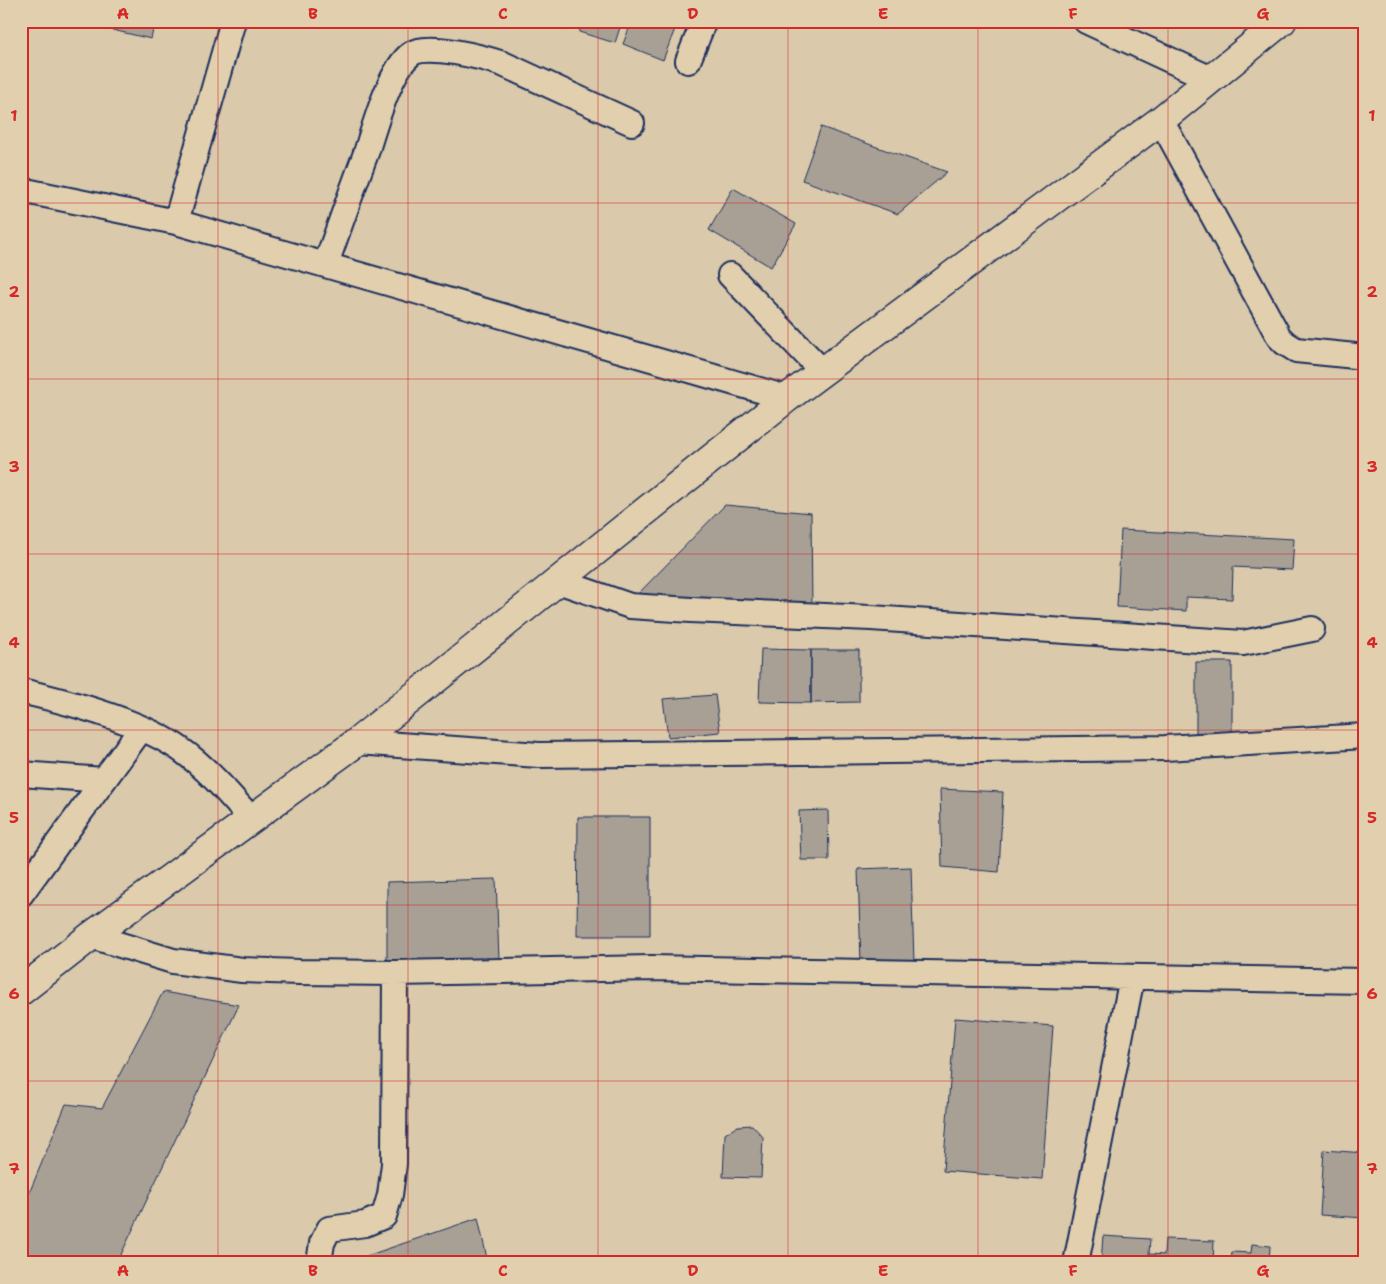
<svg xmlns="http://www.w3.org/2000/svg" width="1386" height="1284" font-family="'Shantell Sans',sans-serif">
	<rect width="100%" height="100%" fill="#dac9aa"/>
	<filter id="ink" filterUnits="userSpaceOnUse"><feTurbulence type="fractalNoise" baseFrequency=".02" numOctaves="2"/><feDisplacementMap in="SourceGraphic" scale="10" xChannelSelector="R" yChannelSelector="G"/><feConvolveMatrix kernelMatrix="1 2 1 2 8 2 1 2 1" color-interpolation-filters="sRGB"/></filter>
	<g filter="url(#ink)">
		<path fill="#a8a095" stroke="#1b2f5e" d="M74,21H155L151,39Z
			M544,21H569L566,30Z
			M582,21H622L615,43L579,32Z
			M632,21H678L663,60L623,44Z
			M821,127L947,172L898,214L802,180Z
			M733,188L796,224L771,267L709,230Z
			M725,505L811,513L812,611L634,598Z
			M1121,530L1294,539L1292,570L1233,567L1232,599L1186,597V611L1117,607Z
			M761,649L811,650V703L759,702Z
			M811,650H859V702L811,703Z
			M1196,662H1232V739L1196,740Z
			M715,695L720,732L668,737L663,699Z
			M940,789L1003,792L999,872L942,867Z
			M828,810L829,860H801L799,811Z
			M578,817H650V936H577Z
			M911,867L914,963L861,964L858,869Z
			M496,879L499,960L387,962V882Z
			M163,992L239,1005L117,1263H21V1213L66,1104L102,1108Z
			M955,1018L1053,1026L1042,1179L943,1171Z
			M752,1125L763,1137L761,1178L723,1177L725,1134L738,1126Z
			M1324,1150L1365,1153V1218L1320,1215Z
			M478,1218L488,1263H346Z
			M1103,1236L1150,1239L1149,1254L1164,1255L1165,1239L1214,1241L1213,1263H1101Z
			M1252,1244L1270,1246L1269,1263H1231L1232,1252L1251,1253Z"/>
		<g fill="none" stroke-linecap="round" stroke-linejoin="round">
			<g stroke="#1b2f5e" stroke-width="28">
				<path id="minor" d="M233,21L176,222L787,398
					M1086,21L1211,79
					M688,61L704,21
					M1161,120L1279,337L1285,343L1296,350L1365,357
					M21,190L176,222
					M326,264C339,227 352,190 366,153C374,128 390,69 411,54C426,42 485,58 503,64L632,123
					M730,275L823,372
					M558,581L630,606L691,610L871,618L1243,643L1312,629
					M21,691C69,702 140,721 180,749C207,768 229,794 251,819
					M357,742L539,755L1165,748L1365,736
					M21,774L104,780
					M21,894L141,729
					M91,936L173,961L242,970L299,972L395,973L651,968L1365,981
					M319,1263L322,1243L329,1229L365,1224L384,1216L390,1195L394,1164L395,973
					M1076,1263L1132,977"/>
			</g>
			<g stroke="#1b2f5e" stroke-width="31">
				<path id="secondary" d="M21,991L91,936L357,742L787,398L1161,120L1282,21"/>
			</g>
			<use href="#minor" stroke="#e2cfad" stroke-width="24"/>
			<use href="#secondary" stroke="#e2cfad" stroke-width="28"/>
		</g>
	</g>
	<path fill="none" stroke="#d62828" stroke-width="1" stroke-opacity="0.55" d="M218,21V1263M408,21V1263M598,21V1263M788,21V1263M978,21V1263M1168,21V1263M21,203H1365M21,379H1365M21,554H1365M21,730H1365M21,905H1365M21,1081H1365"/>
	<rect width="1386" height="1284" fill="none" stroke="#e2cfad" stroke-width="55"/>
	<rect x="28" y="28" width="1330" height="1228" fill="none" stroke="#d62828" stroke-width="2"/>
	<g font-size="16" text-anchor="middle" font-weight="bold" fill="#d62828">
		<text x="123" y="19">A</text>
		<text x="313" y="19">B</text>
		<text x="503" y="19">C</text>
		<text x="693" y="19">D</text>
		<text x="883" y="19">E</text>
		<text x="1073" y="19">F</text>
		<text x="1263" y="19">G</text>
		<text x="14" y="121">1</text>
		<text x="1372" y="121">1</text>
		<text x="14" y="297">2</text>
		<text x="1372" y="297">2</text>
		<text x="14" y="472">3</text>
		<text x="1372" y="472">3</text>
		<text x="14" y="648">4</text>
		<text x="1372" y="648">4</text>
		<text x="14" y="823">5</text>
		<text x="1372" y="823">5</text>
		<text x="14" y="999">6</text>
		<text x="1372" y="999">6</text>
		<text x="14" y="1174">7</text>
		<text x="1372" y="1174">7</text>
		<text x="123" y="1276">A</text>
		<text x="313" y="1276">B</text>
		<text x="503" y="1276">C</text>
		<text x="693" y="1276">D</text>
		<text x="883" y="1276">E</text>
		<text x="1073" y="1276">F</text>
		<text x="1263" y="1276">G</text>
	</g>
</svg>
